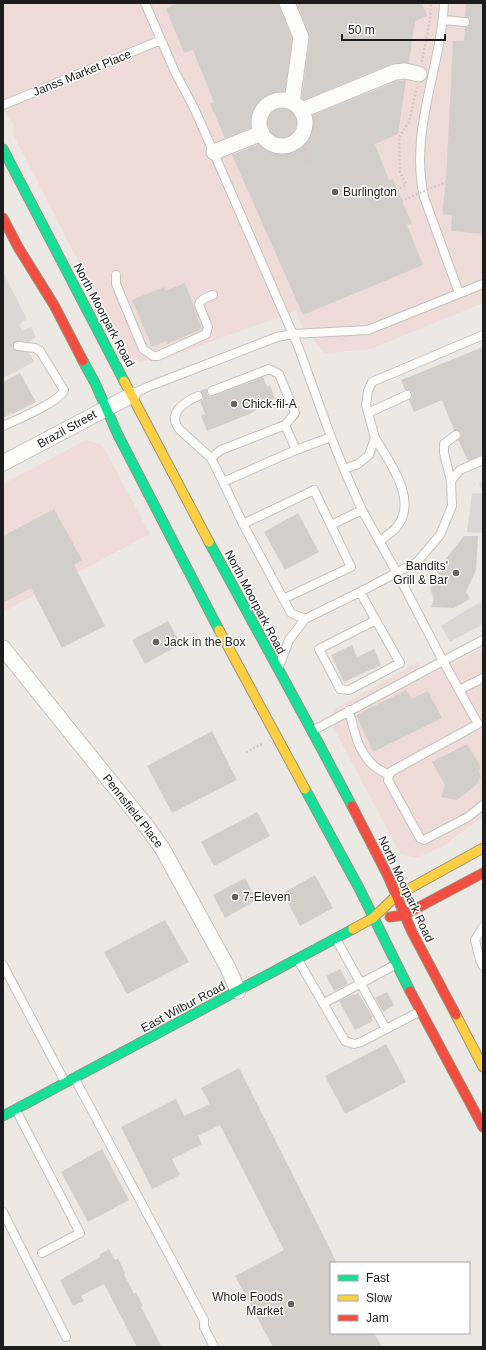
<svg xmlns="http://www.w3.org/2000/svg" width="486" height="1350" font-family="Arial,sans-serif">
	<rect width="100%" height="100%" fill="#ece9e4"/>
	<path fill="#dad8d6" d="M3,272L27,319L19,324L22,331L31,327L36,337L25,344L34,362L3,378Z
		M483,481V533L467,532L472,493H482L479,483Z
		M483,600V624L450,642L441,626Z"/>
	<path fill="#efdbd8" d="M3,3H483V303L371,349L325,353L303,327L295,311L170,357L141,362L131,358L74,253L14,136L13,124L3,107Z
		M86,440L100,444L104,448L150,534L3,612V484Z
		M483,648V817L440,848L416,858L401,855L334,729V709L418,662L425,677Z"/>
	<path fill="#d2cfcb" d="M176,3H278L292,38L284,105L287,109L293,111L296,117L300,119L305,118L397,81L406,80L398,134L375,144L389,180L393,179L412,224L407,225L423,265L303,315L232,155L266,141L269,139L271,135L270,129L268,126L264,124L259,125L225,138L210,104L214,102L193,50L184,53L166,9Z
		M297,3H422L427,16L415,21L409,63L392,64L301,101L310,38Z
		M466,3H483V234L451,231L452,215L442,214L446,182L453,41H464L465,27H468L470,23V19L465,17Z
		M185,283L202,329L167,344L166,341L152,347L132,300L164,287L166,291Z
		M483,347V455L468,461L458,440L461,437V432L458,430H454L442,400L414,412L409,400L412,398V393L410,390H405L401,380Z
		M20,373L36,402L12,414V413L3,418V382Z
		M263,377L267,387L270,385L275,399L266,402L268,405L252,412V413L207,431L201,416L205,414L200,401L203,399V394L200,391L207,388V393L208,395L214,396Z
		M54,509L82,560L74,565L105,626L62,648L31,588L3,603V536Z
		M298,513L319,552L285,570L264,532Z
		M464,536H478L476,570L466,592L470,599L454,608L431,607L434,600L430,588L441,576L436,571Z
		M168,621L181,644L145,664L132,640Z
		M352,645L357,657L374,649L381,665L344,682L331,655Z
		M406,690L411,699L428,691L442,718L373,752L356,715Z
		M212,731L237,780L172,813L147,766Z
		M467,744L481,767L479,771L481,776L477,784L465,794L457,800L441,797L445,785L432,762Z
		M257,812L270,836L214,866L201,842Z
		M315,875L333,908L300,926L283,893Z
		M245,878L257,900L225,918L213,895Z
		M165,920L189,962L127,994L104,952Z
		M340,969L348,984L334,991L326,976Z
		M387,992L394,1005L383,1012L375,998Z
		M358,993L373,1017L371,1018L373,1021L355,1030L339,1001L353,994L354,995Z
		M386,1044L406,1082L345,1114L325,1076Z
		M239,1068L337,1263H331V1333H374L382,1347H273L235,1276L284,1250L220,1125L198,1136L202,1144L172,1159L180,1175L152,1189L121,1127L176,1099L184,1116L210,1104L201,1088Z
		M102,1149L129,1200L88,1222L61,1172Z
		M109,1249L115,1260L118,1258L125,1273L124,1274L134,1294L136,1292L143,1306L141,1307L162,1347H137L104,1284L81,1296L84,1301L73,1306L60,1280L100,1257L99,1255Z"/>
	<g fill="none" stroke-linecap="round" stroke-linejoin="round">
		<g stroke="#c4c2c0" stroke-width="10">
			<path id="lane" d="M145,3L175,72L194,108L206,135L298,346L331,437L346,474L362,510L397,573L443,661L483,640
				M444,3C441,68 409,131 424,197L459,293
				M443,20L465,22
				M3,105L161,40
				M116,275V284L143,349L153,356H158L206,334L208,327L199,305C200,299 208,297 213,295
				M212,391L269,369L279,374L295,413L285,425L221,450L211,458L223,482L296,450L331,437
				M132,394L150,386L277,337L293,334L368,330L483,284
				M198,396C184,402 166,414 180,430L211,458
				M368,413L407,395
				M285,425L296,450
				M3,426C16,420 60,402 64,390L40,351L35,348L18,346
				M375,438C390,463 420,502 395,529C390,534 384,537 380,541
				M344,469L358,464L369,455L375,438L366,405L368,391L372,382L483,335
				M451,481L460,470L483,460
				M223,482L243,524L291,613L305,619L360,592L417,562L440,535L452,506L451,481L444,453V444L456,435
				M243,524L314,490L351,567L283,599
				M331,525L362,510
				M360,592L400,663L349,690L340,689L319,649L376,620
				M280,664L289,640L305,619
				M459,690L483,678
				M349,710C354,730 357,750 373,765C377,769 384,772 389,775
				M314,730L443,661L478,724L392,771L389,775L388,780L420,838L424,840L468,817L483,805
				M483,927L475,940L480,960L483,966
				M336,939L386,1029
				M298,960L345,1041L354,1044L361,1042L419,1012
				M3,965L65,1082
				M324,1003L395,965
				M75,1079L204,1320V1327L214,1347
				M16,1110L80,1233L42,1253
				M3,1212L66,1337"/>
		</g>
		<g stroke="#c4c2c0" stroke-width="17">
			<path id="street" d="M287,3L301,37L292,102
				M259 123a23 23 0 1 1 46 0a23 23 0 1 1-46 0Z
				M302,110L395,72L405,71L419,74
				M214,152L262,133
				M3,463L132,395
				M3,648L147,827L162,848L228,968L238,991"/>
		</g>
		<g stroke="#94957c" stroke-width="11">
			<path id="fast" d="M3,149L124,381
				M83,361L95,383L118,435L219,630
				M209,542L312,731L352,806
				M305,789L359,888L410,991
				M3,1116L353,929"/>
		</g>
		<g stroke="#94957c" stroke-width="11">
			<path id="slow" d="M124,381L209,542
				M219,630L305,789
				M353,929L373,918L396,896L483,848
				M456,1015L483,1067"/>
		</g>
		<g stroke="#94957c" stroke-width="11">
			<path id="jam" d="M3,218L18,247L54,305L83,361
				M352,806L388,876L412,932L456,1015
				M390,917L404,915L483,873
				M410,991L483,1127"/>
		</g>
		<path stroke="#d7c7c3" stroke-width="2.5" stroke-dasharray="2 2" stroke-linecap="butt" d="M422,62L430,19L431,3
			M300,138L310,162
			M397,191L406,184L400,172L399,140V137L409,122L417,86
			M246,752L262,744"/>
		<use href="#lane" stroke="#fcfcfb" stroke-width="8"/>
		<use href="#street" stroke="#fcfcfb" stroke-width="15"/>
		<use href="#fast" stroke="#16e098" stroke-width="9"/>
		<use href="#slow" stroke="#ffcf43" stroke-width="9"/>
		<use href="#jam" stroke="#f24e42" stroke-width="9"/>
		<path stroke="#d7c7c3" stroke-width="2.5" stroke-dasharray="2 2" stroke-linecap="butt" d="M401,201L446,182"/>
	</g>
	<g fill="#656462" stroke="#fff" stroke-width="1.5">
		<circle cx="335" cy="192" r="4"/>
		<circle cx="234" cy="404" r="4"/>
		<circle cx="456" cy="573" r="4"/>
		<circle cx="156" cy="642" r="4"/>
		<circle cx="235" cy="897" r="4"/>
		<circle cx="291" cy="1304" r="4"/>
	</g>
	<g text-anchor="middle" stroke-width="3" stroke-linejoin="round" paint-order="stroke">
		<g font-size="12" fill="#1c1c1c" stroke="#fff">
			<text transform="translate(82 73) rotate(-22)" y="4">Janss Market Place</text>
			<text transform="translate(104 315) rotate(62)" y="4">North Moorpark Road</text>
			<text transform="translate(67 429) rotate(-29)" y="4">Brazil Street</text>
			<text transform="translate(255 602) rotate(62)" y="4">North Moorpark Road</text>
			<text transform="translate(133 811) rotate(52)" y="4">Pennsfield Place</text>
			<text transform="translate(406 889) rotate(65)" y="4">North Moorpark Road</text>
			<text transform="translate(183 1007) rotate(-28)" y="4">East Wilbur Road</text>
		</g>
		<g font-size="12" fill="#1c1c1c" stroke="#fff" text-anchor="start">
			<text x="343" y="196">Burlington</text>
			<text x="242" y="408">Chick-fil-A</text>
			<text x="448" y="570" text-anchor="end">Bandits'<tspan x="448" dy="14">Grill &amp; Bar</tspan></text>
			<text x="164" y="646">Jack in the Box</text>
			<text x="243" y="901">7-Eleven</text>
			<text x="283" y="1301" text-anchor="end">Whole Foods<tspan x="283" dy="14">Market</tspan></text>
		</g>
	</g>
	<rect width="486" height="1350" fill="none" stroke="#1c1c1c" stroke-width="8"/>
	<rect x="330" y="1262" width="140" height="72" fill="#ffffff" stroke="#a4a4a4"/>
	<rect x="338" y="1275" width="20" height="6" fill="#16e098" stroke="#a4a4a4"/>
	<text x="366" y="1282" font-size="12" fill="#1c1c1c">Fast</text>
	<rect x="338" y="1295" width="20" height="6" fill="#ffcf43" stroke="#a4a4a4"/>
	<text x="366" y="1302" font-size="12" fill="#1c1c1c">Slow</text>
	<rect x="338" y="1315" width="20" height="6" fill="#f24e42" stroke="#a4a4a4"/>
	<text x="366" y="1322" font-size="12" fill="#1c1c1c">Jam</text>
	<path d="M342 34v6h103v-6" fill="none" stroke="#1c1c1c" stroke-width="2"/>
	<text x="348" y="34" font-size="12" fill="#1c1c1c" stroke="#ffffff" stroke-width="3" paint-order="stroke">50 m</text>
</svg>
